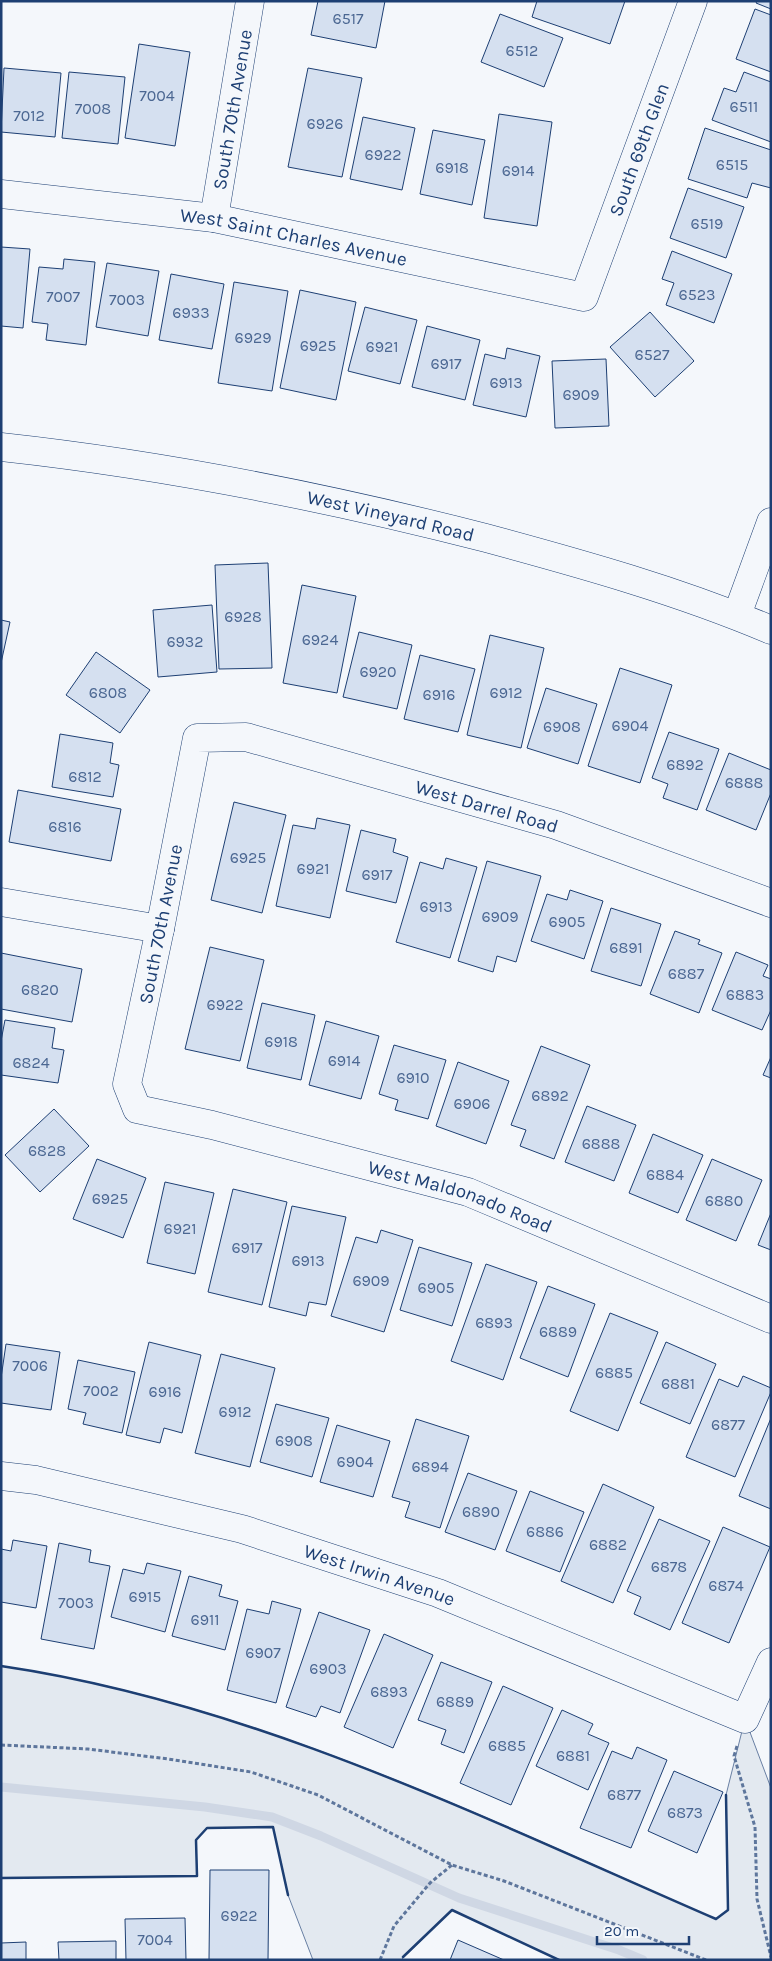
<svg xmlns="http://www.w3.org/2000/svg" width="772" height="1961" font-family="Karla,sans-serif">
	<rect width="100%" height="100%" fill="#f4f7fb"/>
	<path fill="#e3e9f0" stroke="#687fa3" d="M1,1666C253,1703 485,1818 716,1919L728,1910L726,1795L745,1719L771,1788V1960H559L452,1910L401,1960H313L288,1895L273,1827L207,1828L196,1840L197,1876L1,1878Z"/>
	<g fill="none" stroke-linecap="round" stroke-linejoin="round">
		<path stroke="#cfd7e4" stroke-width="9" d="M1,1787L205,1807L272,1817L321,1836L459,1898L619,1950L643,1960"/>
	</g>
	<path fill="#d5e0f0" stroke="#1d3f73" d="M318,1H385L376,48L311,35Z
		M537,1H625L610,44L532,17Z
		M757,1H771V9L756,3Z
		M755,9L771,15V72L736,59Z
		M500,14L563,38L544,87L481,62Z
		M139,44L190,52L175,146L125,138Z
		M4,68L61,73L55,137L1,132Z
		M308,68L362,78L342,177L288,167Z
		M69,72L125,77L118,144L62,138Z
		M744,72L771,82V142L712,120L724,88L736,92Z
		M499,114L552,122L537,226L484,218Z
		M363,117L415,128L402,190L350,179Z
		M705,128L771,150V188L752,183L747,198L688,179Z
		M433,130L485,140L472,205L420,194Z
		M688,188L744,207L726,258L670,238Z
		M1,247L30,249L23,328L1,326Z
		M672,251L732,274L714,323L666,305L674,283L662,279Z
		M64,259L95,262L86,345L46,340L48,324L32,322L39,267L63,269Z
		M107,263L159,271L148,336L96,327Z
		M171,274L224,284L212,349L159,340Z
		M234,282L288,291L272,391L218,383Z
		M300,290L356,302L336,400L280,388Z
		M365,307L417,320L400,384L348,371Z
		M650,312L694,361L655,397L610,347Z
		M427,326L480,340L465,400L412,387Z
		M507,348L540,356L526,417L473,405L485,354L505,359Z
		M606,359L609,426L555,428L552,361Z
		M268,563L272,668L219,669L215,565Z
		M302,585L356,596L337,693L283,683Z
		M212,605L217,672L158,677L153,610Z
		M1,620L10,622L1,663Z
		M359,632L412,645L397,709L343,697Z
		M490,635L544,648L521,748L467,735Z
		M96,652L150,690L120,733L66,695Z
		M420,655L475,669L458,732L404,719Z
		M620,668L672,685L640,783L588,766Z
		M546,688L597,704L578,764L527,748Z
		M669,732L719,749L697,810L663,798L668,784L652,778Z
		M60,734L113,743L110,763L119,765L113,797L52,787Z
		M729,753L771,770V793L756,830L706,810Z
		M18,790L121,809L111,861L9,842Z
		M234,802L286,815L262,913L211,900Z
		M317,818L350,825L330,918L276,906L293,825L315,829Z
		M361,830L396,839L393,852L408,857L396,903L346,891Z
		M446,858L477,867L450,958L396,942L420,862L443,869Z
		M487,861L541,876L516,962L497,956L493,972L458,961Z
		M570,890L603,901L584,959L531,941L547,894L567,900Z
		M611,908L661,924L641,986L591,971Z
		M675,931L700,940L698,944L722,953L699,1013L650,994Z
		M210,947L264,960L240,1061L185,1049Z
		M736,952L768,965L763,976L771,979V1010L762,1030L712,1010Z
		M1,953L82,969L72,1022L1,1009Z
		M262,1003L315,1015L301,1080L247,1068Z
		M5,1020L55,1028L52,1048L64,1050L58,1083L1,1075V1041Z
		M326,1021L379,1036L361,1099L309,1085Z
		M394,1045L446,1060L428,1119L395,1110L398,1100L379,1094Z
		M541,1046L590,1065L554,1159L520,1146L526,1130L511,1125Z
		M771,1057V1078L763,1075Z
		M458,1062L509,1081L486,1144L436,1126Z
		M587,1106L636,1125L614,1181L565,1162Z
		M54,1109L89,1146L40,1192L5,1155Z
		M653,1134L703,1155L678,1213L629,1193Z
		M97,1159L146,1178L123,1238L73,1219Z
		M712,1159L762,1180L736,1241L686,1220Z
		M165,1182L214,1193L195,1274L147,1263Z
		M233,1189L287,1202L262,1305L208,1292Z
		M292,1206L346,1217L326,1305L309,1302L306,1316L269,1307Z
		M771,1213V1250L758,1245Z
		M381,1230L413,1240L384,1332L331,1316L356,1237L377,1243Z
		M419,1247L472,1263L452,1326L400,1310Z
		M486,1264L537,1282L503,1380L451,1361Z
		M548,1286L595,1304L568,1377L520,1358Z
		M610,1313L658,1332L618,1431L570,1411Z
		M149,1342L201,1355L182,1433L164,1428L160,1443L126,1435Z
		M666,1342L716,1364L690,1424L640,1403Z
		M6,1344L60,1352L51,1410L1,1403V1378Z
		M221,1354L275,1368L250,1467L195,1453Z
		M78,1360L135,1372L122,1433L83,1424L86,1413L68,1409Z
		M743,1376L771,1388V1392L735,1477L686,1457L719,1379L738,1387Z
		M276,1404L329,1418L312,1477L260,1462Z
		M771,1418V1509L739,1496Z
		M416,1419L469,1436L440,1528L405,1517L410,1502L392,1497Z
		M337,1425L390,1441L373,1497L320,1482Z
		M468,1473L517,1491L495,1550L445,1532Z
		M603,1484L654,1507L613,1603L561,1581Z
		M530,1491L584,1512L560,1572L506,1551Z
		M659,1519L710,1541L670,1630L634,1614L641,1597L627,1591Z
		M723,1527L770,1547L729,1643L682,1623Z
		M13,1540L47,1546L36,1608L1,1602V1549L11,1551Z
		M59,1543L91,1550L89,1562L110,1566L94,1649L41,1639Z
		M147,1563L181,1571L165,1632L111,1617L123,1569L144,1574Z
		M189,1576L222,1585L219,1596L238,1601L225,1650L172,1636Z
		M272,1601L301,1609L276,1703L227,1690L247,1609L269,1614Z
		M319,1612L370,1630L340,1713L321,1706L316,1717L286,1707Z
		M384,1634L433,1655L393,1748L344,1727Z
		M441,1662L492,1682L464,1753L441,1744L446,1730L418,1720Z
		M503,1686L553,1708L511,1805L460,1783Z
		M562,1710L593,1724L588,1734L609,1743L588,1790L536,1766Z
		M637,1747L667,1760L631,1848L580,1828L612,1751L632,1759Z
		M674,1771L723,1792L697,1853L648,1831Z
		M210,1870H269L268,1960H209Z
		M185,1918L186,1960H126L125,1919Z
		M458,1940L504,1960H450Z
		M116,1941V1960H59L58,1942Z
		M26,1942V1960H1V1943Z"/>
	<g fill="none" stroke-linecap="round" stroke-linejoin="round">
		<g stroke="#1d3f73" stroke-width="29">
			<g id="minor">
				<path id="s1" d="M1,194L214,218L584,297L693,1"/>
				<path id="s2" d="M214,218L250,1"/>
				<path d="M1,902L160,929"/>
				<path id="s3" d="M771,903L556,825L246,737L197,738L160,929L127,1084L137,1109L212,1125L468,1192L771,1319"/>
				<path id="s4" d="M1,1476L36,1480L242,1529L438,1593L745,1719L771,1662"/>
			</g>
		</g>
		<g stroke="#1d3f73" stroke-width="29">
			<g id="tertiary">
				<path id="s5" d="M1,447C166,465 326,497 486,538C582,564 679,591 771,630"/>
				<path d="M737,615L771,522"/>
			</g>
		</g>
		<path stroke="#5e769c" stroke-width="3" stroke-dasharray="4 2.5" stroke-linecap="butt" d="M1,1745L88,1749L168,1759L251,1772L318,1795L452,1865L504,1881L706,1960
			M737,1746L734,1756L755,1827L757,1899L771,1957
			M380,1960L394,1926L430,1883L452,1865"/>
		<use href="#minor" stroke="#f4f7fb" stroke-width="28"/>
		<use href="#tertiary" stroke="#f4f7fb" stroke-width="28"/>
		<path stroke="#1d3f73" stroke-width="2.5" d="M1,1666C253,1703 485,1819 716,1919L728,1910L726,1795
			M1,1878L197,1876L196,1840L207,1828L273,1827L288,1895
			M403,1957L452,1910L559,1960"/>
	</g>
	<g text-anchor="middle" stroke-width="4" stroke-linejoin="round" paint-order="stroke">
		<g font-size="16" fill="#4b6792">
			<text x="348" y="24">6517</text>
			<text x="522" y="56">6512</text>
			<text x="157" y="101">7004</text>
			<text x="744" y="112">6511</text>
			<text x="93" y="114">7008</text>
			<text x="29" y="121">7012</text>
			<text x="325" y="129">6926</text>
			<text x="383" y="160">6922</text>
			<text x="732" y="170">6515</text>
			<text x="452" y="173">6918</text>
			<text x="518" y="176">6914</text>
			<text x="707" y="229">6519</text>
			<text x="697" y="300">6523</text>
			<text x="63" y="302">7007</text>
			<text x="127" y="305">7003</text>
			<text x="191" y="318">6933</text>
			<text x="253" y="343">6929</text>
			<text x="318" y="351">6925</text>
			<text x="382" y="352">6921</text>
			<text x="652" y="360">6527</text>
			<text x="446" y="369">6917</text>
			<text x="506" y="388">6913</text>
			<text x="581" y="400">6909</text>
			<text x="243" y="622">6928</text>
			<text x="320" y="645">6924</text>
			<text x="185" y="647">6932</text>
			<text x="378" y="677">6920</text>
			<text x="108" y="698">6808</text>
			<text x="506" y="698">6912</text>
			<text x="439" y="700">6916</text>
			<text x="630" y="731">6904</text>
			<text x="562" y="732">6908</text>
			<text x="685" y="770">6892</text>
			<text x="85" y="782">6812</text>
			<text x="744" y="788">6888</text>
			<text x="65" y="832">6816</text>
			<text x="248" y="863">6925</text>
			<text x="313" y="874">6921</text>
			<text x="377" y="880">6917</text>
			<text x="436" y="912">6913</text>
			<text x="500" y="922">6909</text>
			<text x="567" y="927">6905</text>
			<text x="626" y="953">6891</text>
			<text x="686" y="979">6887</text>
			<text x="40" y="995">6820</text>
			<text x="745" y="1000">6883</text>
			<text x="225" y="1010">6922</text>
			<text x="281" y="1047">6918</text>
			<text x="344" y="1066">6914</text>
			<text x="31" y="1068">6824</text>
			<text x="413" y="1083">6910</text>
			<text x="550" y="1101">6892</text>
			<text x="472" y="1109">6906</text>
			<text x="601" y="1149">6888</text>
			<text x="47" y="1156">6828</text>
			<text x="665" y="1180">6884</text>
			<text x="110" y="1204">6925</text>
			<text x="724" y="1206">6880</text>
			<text x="180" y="1234">6921</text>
			<text x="247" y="1253">6917</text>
			<text x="308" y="1266">6913</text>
			<text x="371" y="1286">6909</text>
			<text x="436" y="1293">6905</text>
			<text x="494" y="1328">6893</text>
			<text x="558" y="1337">6889</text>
			<text x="30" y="1371">7006</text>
			<text x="614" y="1378">6885</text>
			<text x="678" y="1389">6881</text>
			<text x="101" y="1396">7002</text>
			<text x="165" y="1397">6916</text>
			<text x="235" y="1417">6912</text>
			<text x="728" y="1430">6877</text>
			<text x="294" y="1446">6908</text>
			<text x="355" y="1467">6904</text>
			<text x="430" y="1472">6894</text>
			<text x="481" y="1517">6890</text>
			<text x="545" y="1537">6886</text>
			<text x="608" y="1550">6882</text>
			<text x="669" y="1572">6878</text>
			<text x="726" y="1591">6874</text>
			<text x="145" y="1602">6915</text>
			<text x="76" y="1608">7003</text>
			<text x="205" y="1625">6911</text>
			<text x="263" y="1658">6907</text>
			<text x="328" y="1674">6903</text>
			<text x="389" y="1697">6893</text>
			<text x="455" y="1707">6889</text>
			<text x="507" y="1751">6885</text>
			<text x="573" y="1761">6881</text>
			<text x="624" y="1800">6877</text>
			<text x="685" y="1818">6873</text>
			<text x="239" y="1921">6922</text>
			<text x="155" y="1945">7004</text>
		</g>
		<g font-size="19" fill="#1d3f73" stroke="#f4f7fb">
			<text dy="7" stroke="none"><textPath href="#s2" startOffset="110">South 70th Avenue</textPath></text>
			<text dy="7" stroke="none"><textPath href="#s1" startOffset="750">South 69th Glen</textPath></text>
			<text dy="7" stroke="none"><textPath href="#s1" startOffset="296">West Saint Charles Avenue</textPath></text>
			<text dy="7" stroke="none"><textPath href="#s5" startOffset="396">West Vineyard Road</textPath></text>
			<text transform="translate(487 806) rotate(16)" y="7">West Darrel Road</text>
			<text transform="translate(160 924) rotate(-79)" y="7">South 70th Avenue</text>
			<text dy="7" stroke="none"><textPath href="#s3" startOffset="1315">West Maldonado Road</textPath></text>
			<text dy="7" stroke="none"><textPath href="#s4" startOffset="392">West Irwin Avenue</textPath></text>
		</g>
	</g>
	<rect width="772" height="1961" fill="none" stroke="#1d3f73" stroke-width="5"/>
	<path d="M597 1936v8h92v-8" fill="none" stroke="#1d3f73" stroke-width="2.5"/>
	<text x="604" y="1936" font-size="15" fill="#1d3f73" stroke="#f4f7fb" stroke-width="4" paint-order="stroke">20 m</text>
</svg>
